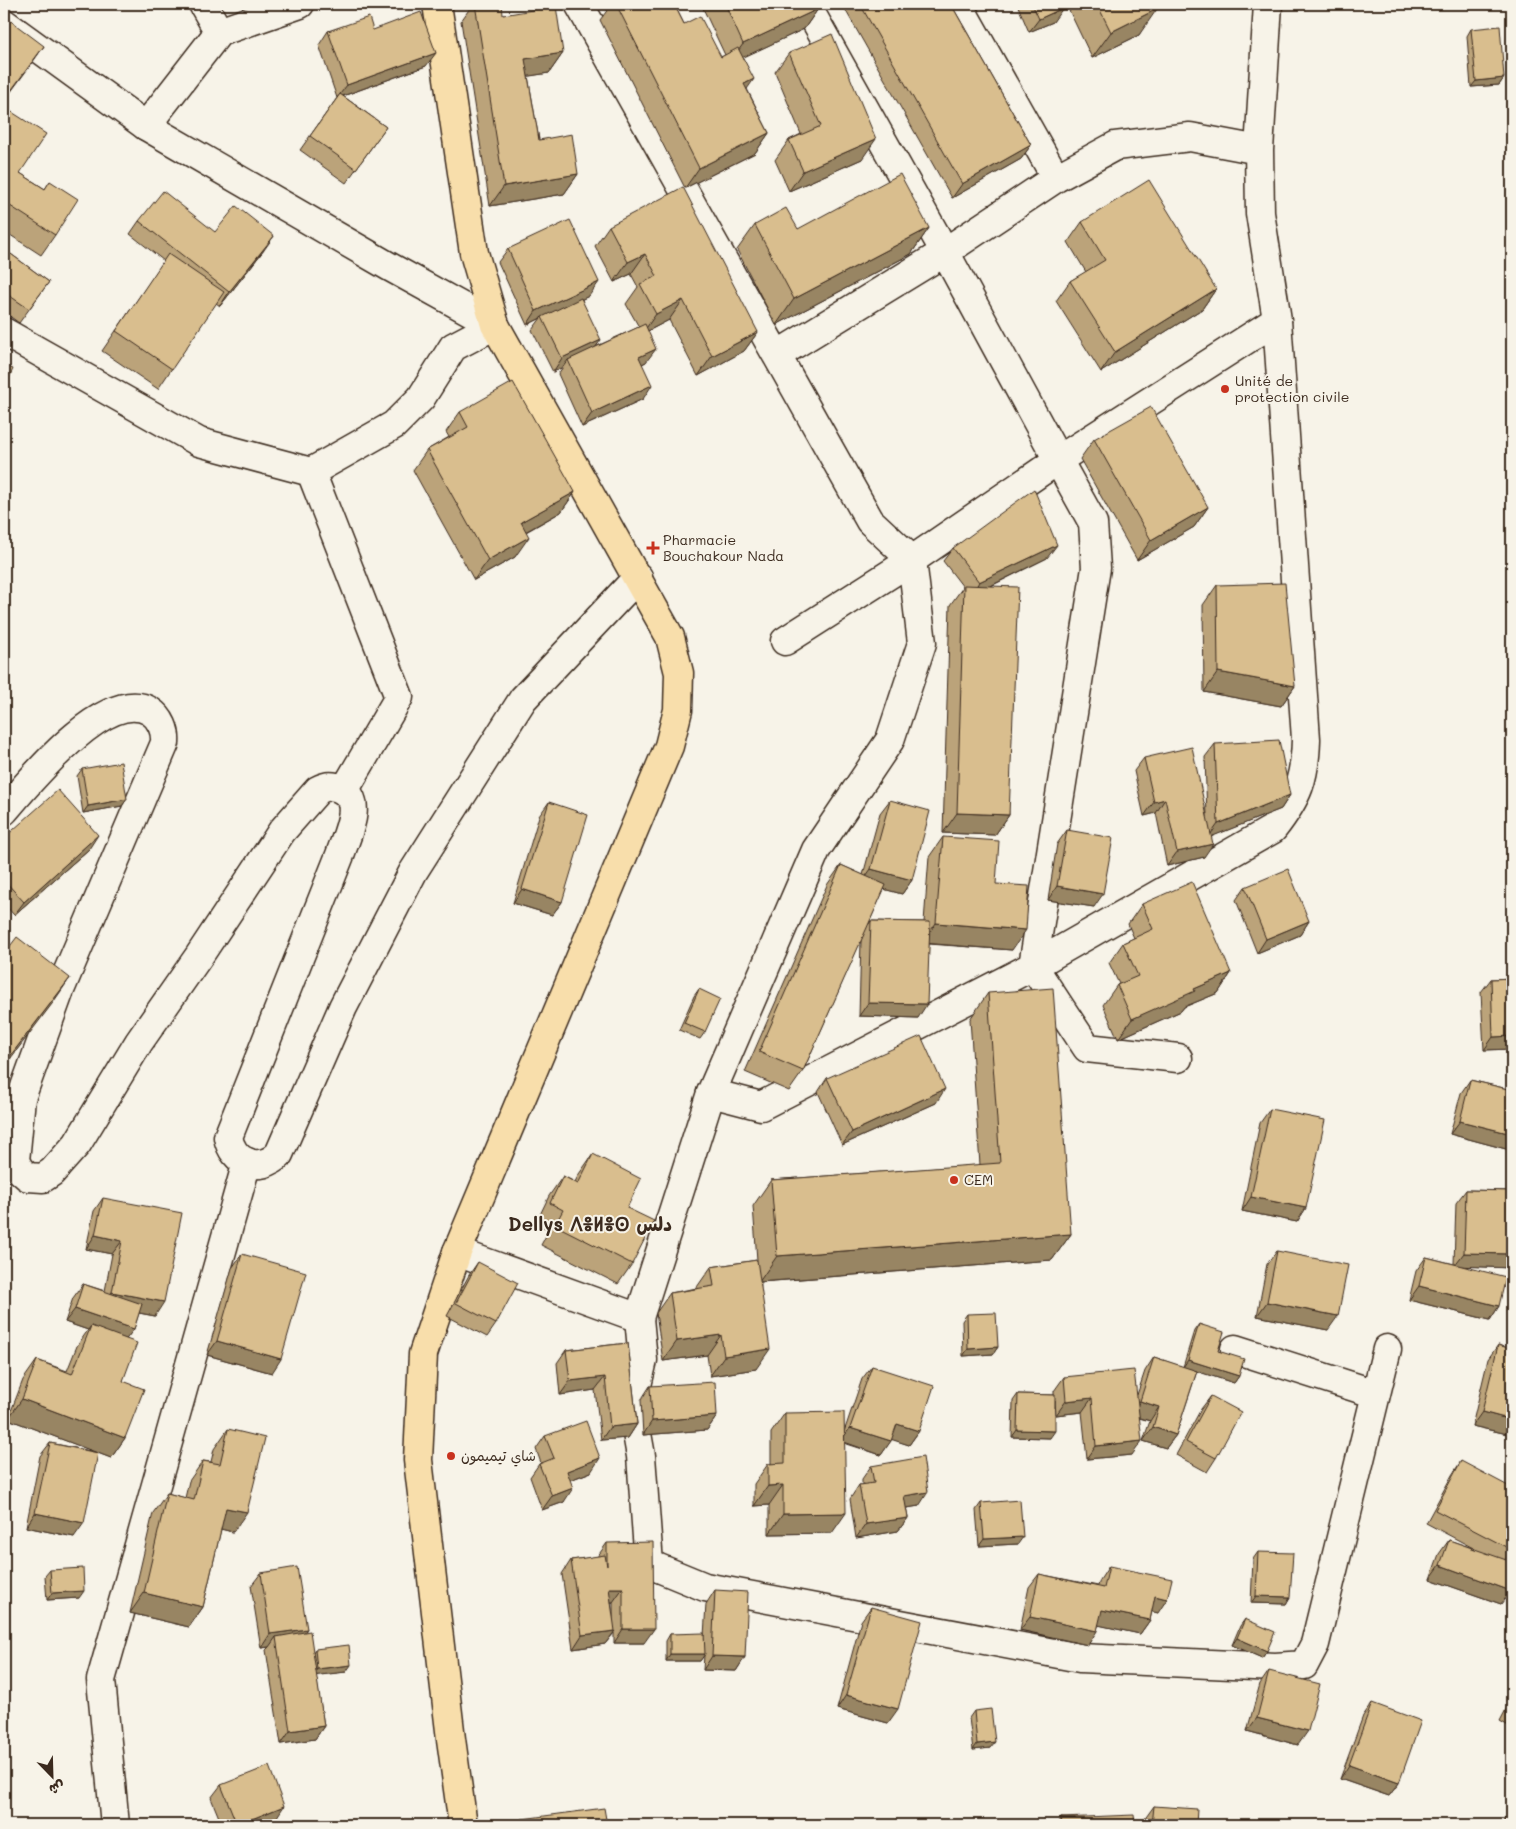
<svg xmlns="http://www.w3.org/2000/svg" width="1516" height="1829" font-family="Mali,'Playpen Sans Arabic','Noto Sans Tifinagh',sans-serif">
	<rect width="100%" height="100%" fill="#f7f3e8"/>
	<filter id="ink" filterUnits="userSpaceOnUse"><feTurbulence type="fractalNoise" baseFrequency=".02" numOctaves="2"/><feDisplacementMap in="SourceGraphic" scale="10" xChannelSelector="R" yChannelSelector="G"/><feConvolveMatrix kernelMatrix="1 2 1 2 8 2 1 2 1" color-interpolation-filters="sRGB"/></filter>
	<g filter="url(#ink)">
		<g fill="none" stroke-linecap="round" stroke-linejoin="round">
			<g stroke="#3b2a1e" stroke-width="31">
				<path id="minor" d="M203,4L219,32
					M579,4L870,521L912,560L785,641
					M958,4L1056,178
					M146,126L219,32L300,4
					M4,332L199,442L311,472L394,425L421,398L453,347L495,325
					M777,355L945,252L1056,178L1115,146L1190,137L1259,150
					M311,472L399,697L344,791
					M1178,1058L1087,1048L1033,966L1273,829C1298,797 1305,779 1306,739L1277,320L1260,213L1259,150L1268,4
					M711,1093L761,1106L1033,966L1096,568L1093,523L1058,460L1277,320
					M639,1318L643,1360L635,1394L636,1428L641,1456L649,1564L705,1587L1080,1658L1275,1667L1304,1665L1315,1644L1387,1349
					M1235,1349L1376,1394
					M115,1825L101,1680L247,1162"/>
			</g>
			<g stroke="#3b2a1e" stroke-width="31">
				<path id="tertiary" d="M4,811C29,782 106,686 150,711C161,718 166,731 165,743L60,990L21,1098L15,1161L20,1170L28,1177L43,1178L52,1172L77,1144L139,1042L199,956L282,831L318,790C325,786 333,785 341,789C365,801 346,836 340,855L228,1137C233,1163 259,1174 279,1154L343,1007L413,872L523,699L638,577"/>
			</g>
			<g stroke="#3b2a1e" stroke-width="31">
				<path id="secondary" d="M4,23L146,126L390,267L495,325
					M457,1252L639,1318L711,1093L816,850L890,740L922,643L912,560L1058,460L945,252L806,4"/>
			</g>
			<g stroke="#3b2a1e" stroke-width="31">
				<path id="primary" d="M437,4L474,253L495,325L670,637L679,673L678,710L669,746L457,1252L423,1354L418,1460L451,1739L463,1825"/>
			</g>
			<use href="#minor" stroke="#f7f3e8" stroke-width="28"/>
			<use href="#tertiary" stroke="#f7f3e8" stroke-width="28"/>
			<use href="#secondary" stroke="#f7f3e8" stroke-width="28"/>
			<use href="#primary" stroke="#f8deab" stroke-width="28"/>
		</g>
		<path fill="#bba37a" stroke="#3b2a1e" fill-rule="evenodd" d="M473,4H475L503,15L563,53L549,73L528,76L539,140L578,174L564,194L490,206L461,21Z
			M612,4H674L684,24L721,57L725,55L701,4H816L818,9L804,29L743,57L747,89L769,133L755,153L685,188L600,20Z
			M842,4H951L1031,145L1021,159L952,198Z
			M1017,4H1061L1053,22L1029,32Z
			M1066,4H1155L1139,35L1092,58Z
			M1471,29L1504,78L1499,85L1471,87L1467,36Z
			M373,30L426,66L343,96L386,127L346,183L300,150L337,98L319,45L328,31Z
			M789,53L862,159L789,191L775,160L789,140L801,134L775,72Z
			M4,107L20,173L45,189L50,181L55,235L41,255L4,231Z
			M139,221L215,232L264,250L220,306L216,303L158,389L102,351L164,261L130,234Z
			M1082,222L1216,289L1202,309L1101,372L1056,301L1070,281L1086,272L1068,242Z
			M755,225L798,229L929,228L911,254L776,325L737,250Z
			M609,226L758,332L744,351L698,376L669,320L648,331L646,362L642,364L643,399L582,427L558,374L563,367L553,372L532,330L541,318L527,325L498,262L508,249L589,296L582,299L595,347L639,327L626,304L638,287L631,274L614,282L595,246Z
			M4,249L49,282L19,323L4,312Z
			M460,412L575,492L561,512L526,532L515,557L474,580L413,470L427,450L449,437L446,432Z
			M1094,439L1208,507L1194,527L1137,560L1080,459Z
			M953,548L1047,558L991,586L1009,815L995,835L943,833L950,605L963,587L943,561Z
			M1217,585L1295,686L1281,706L1204,692L1203,605Z
			M1215,744L1290,795L1281,809L1212,836L1204,857L1167,866L1156,813L1144,816L1134,771L1144,758L1207,817L1205,757Z
			M82,769L127,799L122,806L83,813L77,776Z
			M890,800L912,880L902,894L884,889L868,925L871,921L924,922L929,857L943,837L996,884L1012,950L929,944L918,1018L859,1016L861,940L803,1071L789,1091L745,1072L827,885L841,865L863,875L880,813Z
			M549,802L562,902L552,915L513,903L539,816Z
			M1067,830L1094,907L1048,900L1057,844Z
			M4,838L89,849L14,915L4,904Z
			M1245,887L1309,921L1300,935L1257,953L1236,900Z
			M1142,904L1231,973L1218,993L1184,1007L1181,1011L1118,1039L1103,1005L1117,985L1119,984L1109,963L1123,943L1134,938L1128,924Z
			M1512,978V1049L1484,1050L1481,992L1491,979Z
			M699,989L705,1032L700,1039L679,1030L694,996Z
			M988,993L1071,1234L1052,1260L761,1282L756,1369L710,1376L707,1355L663,1361L656,1313L670,1293L697,1288V1287L711,1267L757,1260L753,1206L771,1180L980,1165L970,1019Z
			M827,1078L936,1103L842,1145L818,1092Z
			M1470,1080L1512,1090V1139L1506,1149L1450,1134L1461,1093Z
			M1270,1109L1306,1208L1297,1222L1242,1211L1260,1123Z
			M593,1154L627,1208L632,1264L618,1284L541,1245L549,1230L536,1223L549,1196L563,1176L575,1182L579,1174Z
			M1466,1190L1512,1191V1268L1463,1266L1499,1306L1490,1320L1409,1300L1416,1271L1426,1257L1454,1264L1456,1203Z
			M103,1198L155,1316L139,1313L134,1329L126,1339L123,1381L125,1438L111,1458L98,1453L74,1537L26,1527L40,1456L50,1443L96,1452L8,1419L23,1380L37,1360L67,1371L77,1346L88,1330L65,1322L73,1298L83,1284L105,1291L112,1254L86,1249L94,1211Z
			M1277,1251L1328,1330L1257,1316L1267,1264Z
			M242,1254L272,1373L207,1355L232,1268Z
			M478,1262L496,1324L487,1337L447,1316L469,1275Z
			M967,1314L998,1347L993,1354L963,1356L962,1321Z
			M1199,1324L1218,1351L1239,1376L1234,1383L1197,1371L1176,1435L1166,1448L1143,1441L1150,1421L1139,1418L1132,1455L1087,1459L1082,1412L1056,1415L1055,1401L1050,1438L1012,1437L1013,1401L1018,1394L1054,1395V1391L1064,1377L1137,1395L1145,1371L1154,1357L1183,1367L1194,1331Z
			M628,1343L637,1424L628,1438L601,1440L595,1390L560,1395L557,1363L566,1350Z
			M1498,1345L1512,1349V1435L1472,1426L1488,1359Z
			M872,1366L919,1431L909,1445L892,1439L881,1455L844,1443L832,1533L769,1534V1505L754,1506V1484L768,1464H771V1433L785,1413L844,1432L862,1379Z
			M650,1386L717,1416L707,1430L643,1435L641,1400Z
			M1211,1396L1216,1458L1207,1472L1176,1455L1201,1409Z
			M228,1429L233,1532L221,1529L203,1607L189,1627L130,1613L153,1513L167,1493L185,1498L189,1481L203,1461L211,1462L214,1449Z
			M545,1436L591,1472L570,1480L564,1502L542,1510L530,1477L539,1464L541,1463L536,1449Z
			M1461,1461L1512,1549L1505,1560L1501,1604L1430,1579L1439,1554L1449,1540L1475,1549L1426,1523L1452,1475Z
			M871,1466L919,1506L906,1508L908,1518L898,1531L856,1538L850,1499L859,1485H862V1479Z
			M981,1503L1018,1544L979,1546L976,1510Z
			M607,1543L644,1643H614V1633L605,1644L573,1649L562,1574L571,1560L597,1557ZM611,1602H613V1621Z
			M1258,1552L1290,1597L1286,1604L1251,1603L1253,1559Z
			M1109,1566L1158,1613L1152,1611L1150,1620L1140,1634L1099,1625L1088,1645L1020,1630L1029,1587L1039,1574L1098,1586L1100,1580Z
			M50,1570L79,1598L47,1600L45,1576Z
			M261,1573L307,1629L304,1632L313,1652L315,1649L346,1672L316,1675L324,1726L315,1739L281,1744L266,1650L269,1647L261,1648L251,1586Z
			M715,1590L745,1657L736,1671L703,1670L704,1655L700,1661H666V1641L670,1634L704,1636L706,1604Z
			M871,1607L888,1723L837,1709L861,1621Z
			M1245,1619L1267,1651L1262,1658L1232,1645L1240,1626Z
			M1269,1671L1298,1745L1247,1731L1260,1684Z
			M1512,1698V1728L1500,1721Z
			M1372,1703L1399,1783L1389,1796L1340,1779L1363,1716Z
			M974,1711L990,1748L973,1750L969,1718Z
			M221,1785L275,1820L262,1825H222L211,1798Z
			M1154,1806L1196,1825H1144V1820Z
			M1512,1807V1825H1501Z
			M1061,1818L1135,1825H1056Z
			M522,1819L607,1825H518Z"/>
		<path fill="#988563" stroke="#3b2a1e" d="M1063,8L1053,22L1029,32L1039,19Z
			M818,9L804,29L729,64L743,44Z
			M1157,9L1139,35L1092,58L1111,32Z
			M44,46L30,66L4,101V100Z
			M436,53L426,66L337,98L347,85Z
			M563,53L549,73L511,79L525,59Z
			M1504,78L1499,85L1471,87L1476,81Z
			M754,79L740,99L744,84Z
			M769,133L755,153L685,188L699,168Z
			M876,139L862,159L789,191L803,171Z
			M1031,145L1021,159L952,198L962,184Z
			M578,174L564,194L490,206L504,186Z
			M929,228L911,254L776,325L794,299Z
			M274,236L264,250L220,306L229,292Z
			M645,254L631,274L614,282L628,262Z
			M599,282L589,296L542,318V317L541,318L527,325L536,311Z
			M1216,289L1202,309L1101,372L1115,352Z
			M683,300L669,320L642,334L656,314Z
			M758,332L744,351L698,376L712,356Z
			M601,340L591,353L568,360L563,367L553,372L562,358Z
			M656,349L646,362L629,370L639,357Z
			M652,385L643,399L582,427L592,413Z
			M575,492L561,512L507,542L521,522Z
			M1208,507L1194,527L1137,560L1151,540Z
			M529,537L515,557L474,580L488,560Z
			M1057,545L1047,558L970,596L979,582Z
			M1218,672L1295,686L1281,706L1204,692Z
			M1290,795L1281,809L1208,838L1218,824Z
			M127,799L122,806L83,813L88,806Z
			M1165,799L1156,813L1144,816L1154,802Z
			M957,813L1009,815L995,835L943,833Z
			M98,835L89,849L14,915L24,902Z
			M1213,844L1204,857L1167,866L1177,852Z
			M871,869L912,880L902,894L861,883Z
			M1057,886L1103,894L1094,907L1048,900Z
			M522,889L562,902L552,915L513,903Z
			M1309,921L1300,935L1257,953L1266,939Z
			M936,923L1026,930L1012,950L922,943Z
			M1231,973L1218,993L1184,1007L1181,1011L1118,1039L1132,1019L1194,989Z
			M70,978L52,1004L4,1067V1064Z
			M868,1003L927,1004L918,1018L859,1016Z
			M1512,1036V1049L1484,1050L1493,1037Z
			M945,1089L936,1103L842,1145L852,1132Z
			M1460,1121L1512,1134V1139L1506,1149L1450,1134Z
			M1251,1197L1306,1208L1297,1222L1242,1211Z
			M1071,1234L1052,1260L759,1282L777,1256Z
			M95,1235L122,1241L112,1254L86,1249Z
			M1464,1253L1512,1254V1268L1454,1266Z
			M1419,1286L1499,1306L1490,1320L1409,1300Z
			M112,1292L164,1302L155,1316L102,1306Z
			M1267,1302L1338,1316L1328,1330L1257,1316Z
			M75,1309L134,1329L124,1342L91,1326L88,1330L65,1322Z
			M721,1335L707,1355L663,1361L677,1341Z
			M217,1341L281,1359L272,1373L207,1355Z
			M998,1347L993,1354L963,1356L968,1349Z
			M770,1349L756,1369L710,1376L724,1356Z
			M1188,1360L1239,1376L1234,1383L1183,1367Z
			M605,1377L595,1390L560,1395L570,1381Z
			M1092,1398L1082,1412L1056,1415L1066,1401Z
			M22,1399L125,1438L111,1458L8,1419Z
			M1140,1401L1159,1407L1150,1421L1131,1415Z
			M1482,1412L1512,1420V1435L1472,1426Z
			M717,1416L707,1430L643,1435L652,1421Z
			M637,1424L628,1438L601,1440L610,1427Z
			M897,1424L919,1431L909,1445L887,1438Z
			M1153,1427L1176,1435L1166,1448L1143,1441Z
			M850,1428L891,1441L881,1455L841,1441Z
			M1017,1430L1055,1431L1050,1438L1012,1437Z
			M1142,1441L1132,1455L1087,1459L1096,1446Z
			M600,1458L591,1472L557,1485L567,1471Z
			M783,1485L769,1505L754,1506L768,1486Z
			M573,1488L564,1502L542,1510L552,1496Z
			M928,1492L919,1506L895,1510L904,1496Z
			M226,1508L247,1512L233,1532L212,1527Z
			M35,1513L84,1523L74,1537L26,1527Z
			M846,1513L832,1533L769,1534L783,1514Z
			M908,1518L898,1531L856,1538L866,1524Z
			M1023,1537L1018,1544L979,1546L984,1539Z
			M1440,1565L1511,1591L1501,1604L1430,1579Z
			M609,1588H623L613,1602H600Z
			M84,1591L79,1598L47,1600L52,1593Z
			M144,1593L203,1607L189,1627L130,1613Z
			M1155,1596L1167,1599L1158,1613L1145,1610Z
			M1256,1596L1290,1597L1286,1604L1251,1603Z
			M1102,1610L1150,1620L1140,1634L1093,1624Z
			M1030,1617L1097,1631L1088,1645L1020,1630Z
			M307,1629L297,1642L276,1637L269,1647L261,1648L270,1634Z
			M623,1629H654L644,1643H614Z
			M615,1631L605,1644L573,1649L582,1635Z
			M1237,1638L1267,1651L1262,1658L1232,1645Z
			M670,1654H705L700,1661H666Z
			M712,1656L745,1657L736,1671L703,1670Z
			M351,1665L346,1672L312,1676L317,1669Z
			M846,1695L898,1709L888,1723L837,1709Z
			M1257,1718L1308,1731L1298,1745L1247,1731Z
			M324,1726L315,1739L281,1744L290,1731Z
			M995,1742L990,1748L973,1750L977,1744Z
			M1349,1765L1399,1783L1389,1796L1340,1779Z
			M284,1806L275,1820L262,1825H237Z"/>
		<path fill="#d9be8e" stroke="#3b2a1e" d="M475,4H502L503,15L556,6L563,53L525,59L539,140L572,134L578,174L504,186Z
			M616,4H674L684,24L700,16L721,57L738,48L754,79L744,84L769,133L699,168Z
			M725,4H816L818,9L743,44Z
			M860,4H951L1031,145L962,184Z
			M1032,4H1061L1063,8L1039,19Z
			M1097,4H1155L1157,9L1111,32Z
			M421,12L436,53L347,85L328,31L369,17L373,30Z
			M4,16L44,46L4,100Z
			M1500,26L1504,78L1476,81L1471,29Z
			M832,34L876,139L803,171L789,140L821,126L789,53Z
			M340,94L386,127L356,169L310,136Z
			M4,107L46,134L20,173L45,189L50,181L78,199L55,235L4,202Z
			M900,174L929,228L794,299L755,225L786,208L798,229Z
			M1149,180L1216,289L1115,352L1070,281L1105,260L1082,222Z
			M683,187L758,332L712,356L683,300L656,314L640,284L657,276L645,254L628,262L609,226Z
			M163,191L215,232L236,206L274,236L229,292L139,221Z
			M570,220L599,282L536,311L508,249Z
			M4,249L49,282L29,309L4,292Z
			M168,254L224,292L172,369L116,331Z
			M581,298L601,340L562,358L542,317Z
			M645,324L656,349L639,357L652,385L592,413L568,360Z
			M4,365L13,369L4,389Z
			M513,382L575,492L521,522L529,537L488,560L427,450L468,427L460,412Z
			M1151,407L1208,507L1151,540L1094,439Z
			M1034,489L1057,545L979,582L953,548Z
			M1285,583L1295,686L1218,672L1217,585Z
			M964,585L1018,587L1009,815L957,813Z
			M1279,740L1290,795L1218,824L1215,744Z
			M1192,747L1213,844L1177,852L1165,799L1154,802L1144,758Z
			M121,762L127,799L88,806L82,769Z
			M58,790L98,835L24,902L4,880V838Z
			M890,800L930,811L912,880L871,869Z
			M549,802L588,815L562,902L522,889Z
			M1067,830L1113,838L1103,894L1057,886Z
			M943,837L999,841L996,884L1029,886L1026,930L936,923Z
			M841,865L886,885L803,1071L759,1052Z
			M1288,869L1309,921L1266,939L1245,887Z
			M1192,882L1231,973L1194,989L1195,991L1132,1019L1117,985L1138,976L1123,943L1153,929L1142,904Z
			M871,921L930,922L927,1004L868,1003Z
			M17,937L70,978L4,1064V954Z
			M1512,978V1036L1493,1037L1491,979Z
			M1053,988L1071,1234L777,1256L771,1180L1000,1163L988,993Z
			M699,989L720,999L705,1032L684,1023Z
			M921,1036L945,1089L852,1132L827,1078Z
			M1470,1080L1512,1090V1134L1460,1121Z
			M1270,1109L1325,1120L1306,1208L1251,1197Z
			M593,1154L641,1179L627,1208L654,1221L632,1264L555,1225L563,1210L550,1203L563,1176L578,1184Z
			M1466,1190L1512,1191V1254L1464,1253Z
			M103,1198L182,1213L164,1302L112,1292L122,1241L95,1235Z
			M1277,1251L1348,1265L1338,1316L1267,1302Z
			M242,1254L306,1272L281,1359L217,1341Z
			M1426,1257L1506,1277L1499,1306L1419,1286Z
			M757,1260L770,1349L724,1356L721,1335L677,1341L670,1293L714,1286L711,1267Z
			M478,1262L518,1283L496,1324L456,1303Z
			M83,1284L142,1304L134,1329L75,1309Z
			M996,1313L998,1347L968,1349L967,1314Z
			M1199,1324L1224,1332L1218,1351L1244,1359L1239,1376L1188,1360Z
			M91,1326L137,1343L123,1381L144,1389L125,1438L22,1399L37,1360L72,1374Z
			M628,1343L637,1424L610,1427L605,1377L570,1381L566,1350Z
			M1498,1345L1512,1349V1420L1482,1412Z
			M1154,1357L1197,1371L1176,1435L1153,1427L1159,1407L1140,1401Z
			M872,1366L934,1386L919,1431L897,1424L891,1441L850,1428Z
			M1134,1370L1142,1441L1096,1446L1092,1398L1066,1401L1064,1377Z
			M715,1382L717,1416L652,1421L650,1386Z
			M1018,1394L1055,1395V1431L1017,1430Z
			M1211,1396L1241,1412L1216,1458L1186,1442Z
			M844,1412L846,1513L783,1514V1485L768,1486V1464L785,1463V1413Z
			M586,1421L600,1458L567,1471L573,1488L552,1496L539,1464L554,1458L545,1436Z
			M228,1429L265,1438L247,1512L226,1508L203,1607L144,1593L167,1493L194,1500L203,1461L220,1464Z
			M50,1443L98,1453L84,1523L35,1513Z
			M923,1457L928,1492L904,1496L908,1518L866,1524L859,1485L874,1483L871,1466Z
			M1461,1461L1512,1488V1550L1435,1510Z
			M1020,1500L1023,1537L984,1539L981,1503Z
			M1449,1540L1512,1562V1587L1511,1591L1440,1565Z
			M653,1542L654,1629H623V1588H609L615,1631L582,1635L571,1560L605,1555L607,1566V1543Z
			M1258,1552L1293,1553L1290,1597L1256,1596Z
			M1109,1566L1172,1579L1167,1599L1155,1596L1150,1620L1102,1610L1097,1631L1030,1617L1039,1574L1104,1588Z
			M297,1567L307,1629L270,1634L261,1573Z
			M83,1568L84,1591L52,1593L50,1570Z
			M715,1590L748,1592L745,1657L712,1656Z
			M871,1607L922,1621L898,1709L846,1695Z
			M1245,1619L1275,1632L1267,1651L1237,1638Z
			M310,1631L324,1726L290,1731L276,1637Z
			M704,1633L705,1654H670V1634Z
			M349,1645L351,1665L317,1669L315,1649Z
			M1269,1671L1320,1684L1308,1731L1257,1718Z
			M1512,1702V1709L1509,1708Z
			M1372,1703L1421,1721L1399,1783L1349,1765Z
			M991,1709L995,1742L977,1744L974,1711Z
			M269,1766L284,1806L237,1825L221,1785Z
			M1154,1806L1197,1809L1196,1825H1152Z
			M604,1808L607,1825H523L522,1819Z
			M1512,1809V1825H1502Z
			M1134,1815L1135,1825H1062L1061,1818Z"/>
	</g>
	<g fill="#c8321e" stroke="#f7f3e8" stroke-width="2">
		<circle cx="1225" cy="389" r="5"/>
		<path d="M650.5 540.5h5v5h5v5h-5v5h-5v-5h-5v-5h5z"/>
		<circle cx="954" cy="1180" r="5"/>
		<circle cx="451" cy="1456" r="5"/>
	</g>
	<g text-anchor="middle" stroke-width="4" stroke-linejoin="round" paint-order="stroke">
		<g font-size="14" fill="#3b2a1e" stroke="#f7f3e8" text-anchor="start">
			<text x="1235" y="386">Unité de<tspan x="1235" dy="16">protection civile</tspan></text>
			<text x="663" y="545">Pharmacie<tspan x="663" dy="16">Bouchakour Nada</tspan></text>
			<text x="964" y="1185">CEM</text>
			<text x="461" y="1461">شاي تيميمون</text>
		</g>
		<g font-size="19" font-weight="bold" fill="#3b2a1e" stroke="#f7f3e8">
			<text x="590" y="1231">Dellys ⴷⴻⵍⴻⵙ دلس</text>
		</g>
	</g>
	<rect width="1516" height="1829" fill="none" stroke="#f7f3e8" stroke-width="20"/>
	<rect x="10" y="10" width="1496" height="1809" fill="none" stroke="#3b2a1e" stroke-width="2" filter="url(#ink)"/>
	<g transform="translate(52 1776) rotate(157)" stroke="#f7f3e8" stroke-width="4" paint-order="stroke">
	<path d="M0-4L9 19L0 12L-9 19Z" fill="#3b2a1e"/>
	<text y="-8" font-size="14" font-weight="bold" text-anchor="middle" fill="#3b2a1e">ش</text>
	</g>
</svg>
